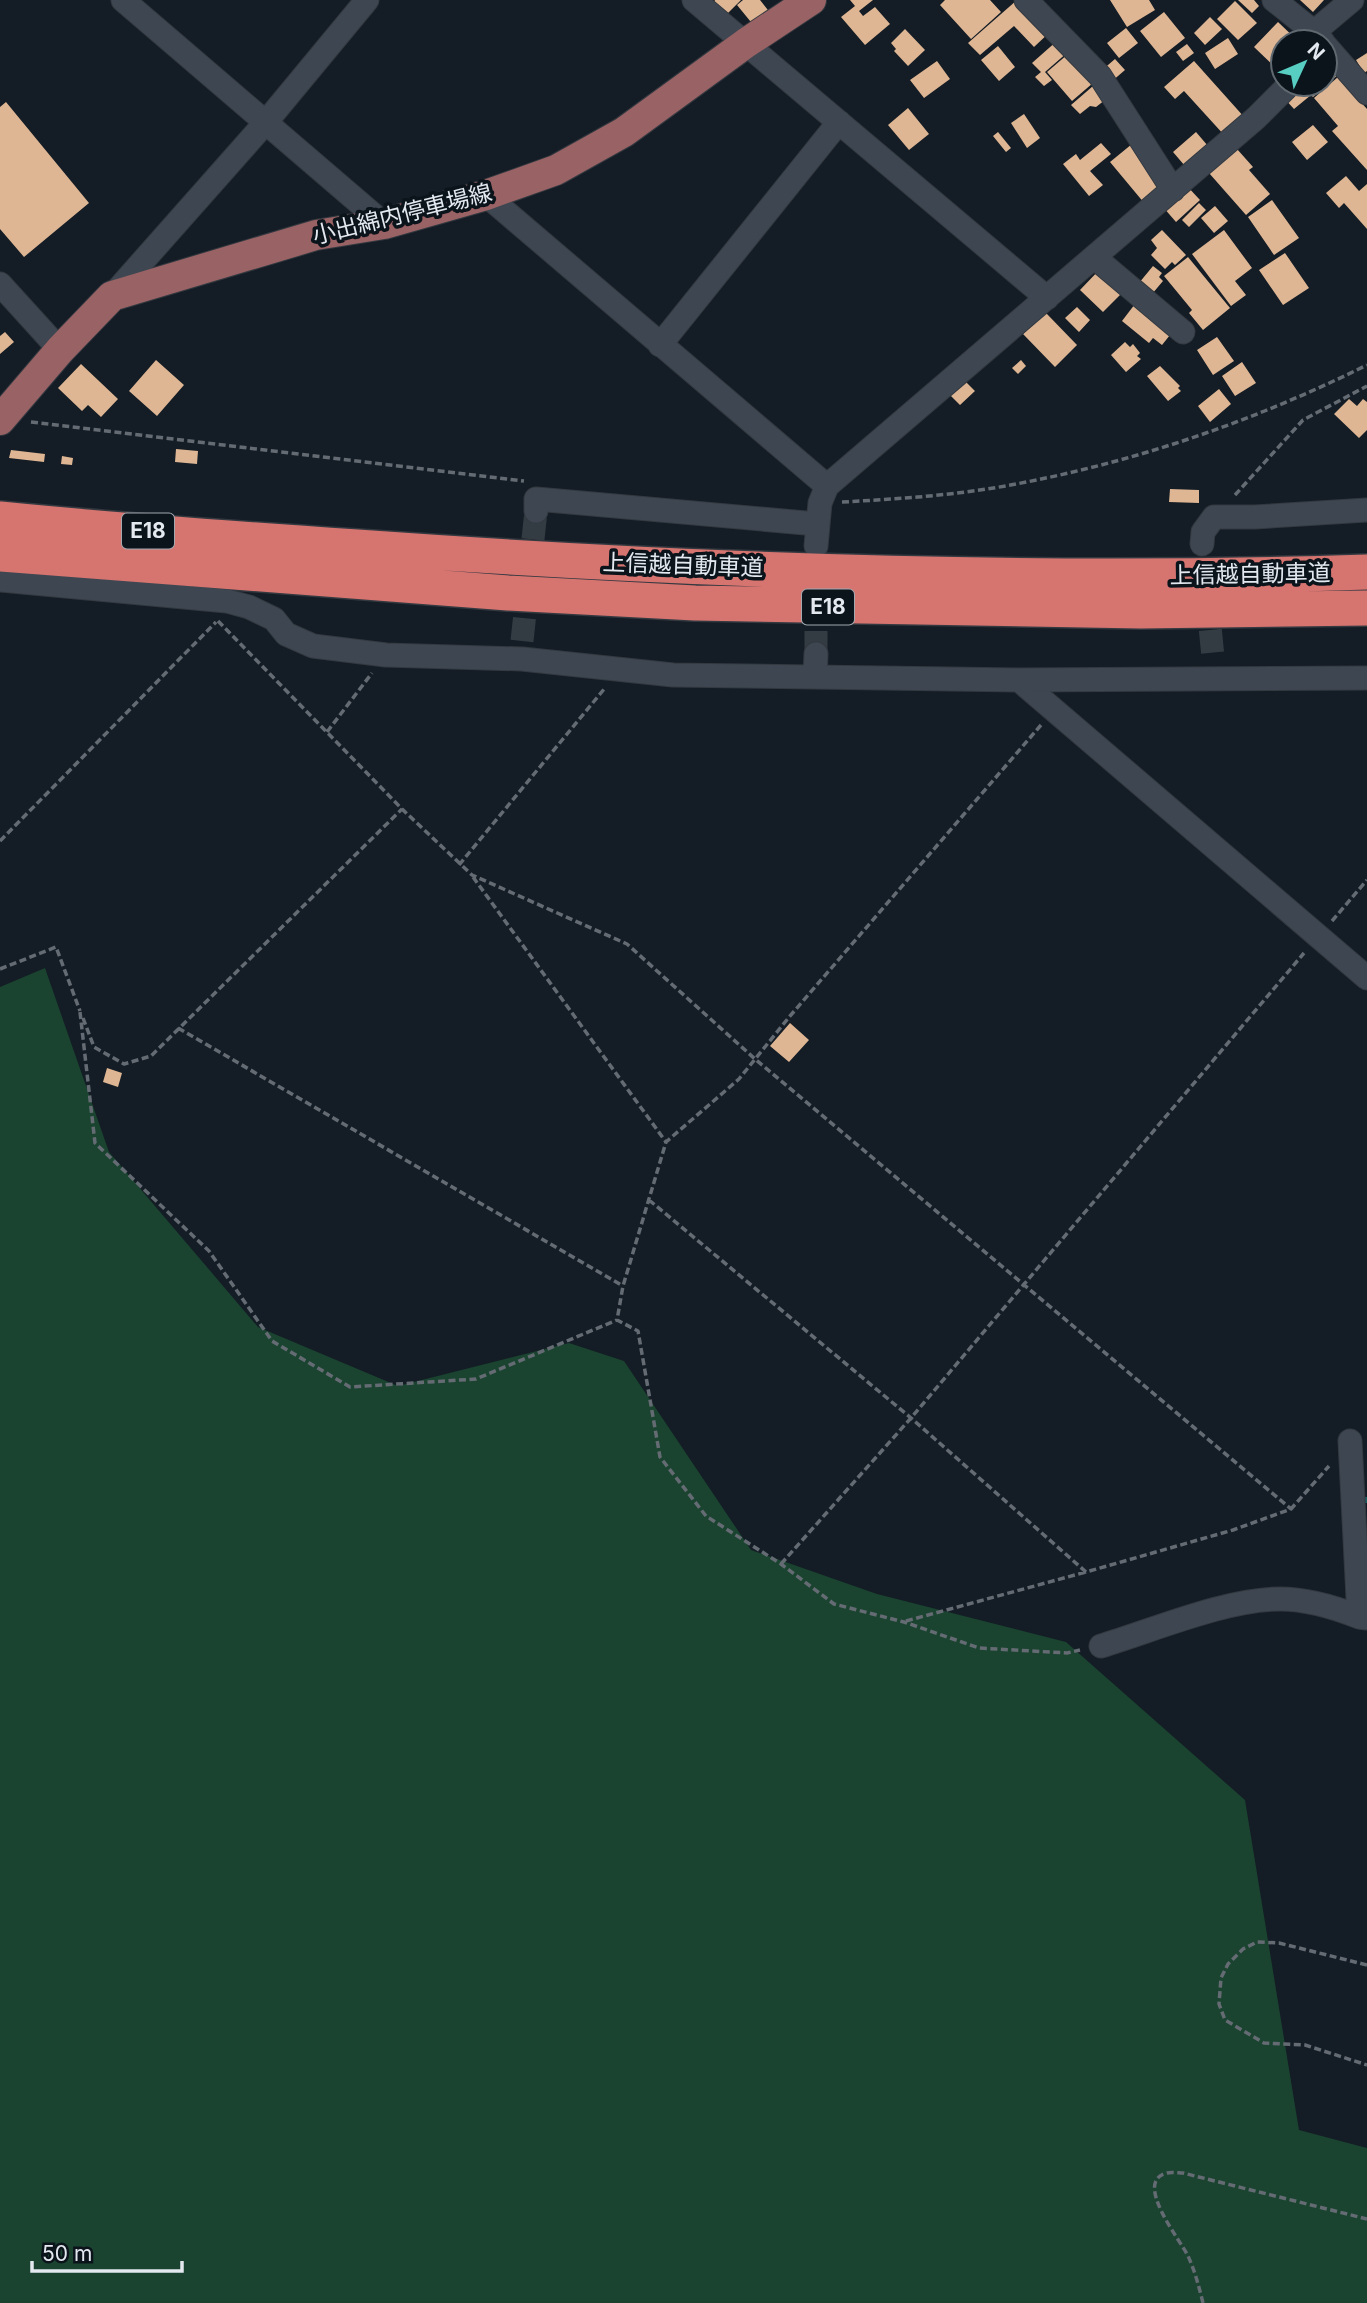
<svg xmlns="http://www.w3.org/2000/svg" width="1367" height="2303" font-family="Inter,'Noto Sans JP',sans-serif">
	<rect width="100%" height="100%" fill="#141c25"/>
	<path fill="#1a4330" d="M45,968L109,1152L258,1327L398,1386L569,1343L624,1361L751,1550L877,1594L1066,1642L1245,1800L1299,2130L1367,2148V2303H0V987Z"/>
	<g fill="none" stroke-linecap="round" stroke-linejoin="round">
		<path stroke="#195e60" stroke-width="6" d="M1365,1500H1367"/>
	</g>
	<path fill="#deb693" d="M715,0H741L727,14L714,2Z
		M743,0H760L771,14L755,27L737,5Z
		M850,0H873L859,11L863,16L875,7L890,24L865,45L841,17L855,6Z
		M945,0H990L1001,12L971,39L940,5Z
		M1017,0L1051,31L1034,47L1014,26L980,55L968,43Z
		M1110,0H1149L1155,10L1127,27Z
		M1238,0H1254L1259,6L1252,13Z
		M1300,0H1324L1313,12Z
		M1235,1L1257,23L1238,40L1217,19Z
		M1164,12L1185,38L1161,57L1140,31Z
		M1210,17L1222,29L1205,45L1194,33Z
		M1278,22L1299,42H1283L1281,73L1254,47Z
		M1126,28L1138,43L1119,58L1107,43Z
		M905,29L925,50L908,66L894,51L896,49L891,43Z
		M1228,38L1238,54L1215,69L1205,53Z
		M1058,40L1068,52L1045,72L1052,80L1044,86L1035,77L1041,72L1032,63Z
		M1187,44L1194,53L1183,61L1176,52Z
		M998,46L1015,67L999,81L981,60Z
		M1367,53V71L1364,73L1356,60Z
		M1068,54L1093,83L1072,101L1047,72Z
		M1115,59L1125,70L1111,82L1101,71Z
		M937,61L950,79L924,98L910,80Z
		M1194,61L1245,118L1225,136L1184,91L1175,99L1164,87Z
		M1325,61L1341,72L1313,97L1311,95L1294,109L1283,97L1298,84H1325Z
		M1338,77L1367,109V170L1332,131L1338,126L1314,98Z
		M1093,86L1105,100L1096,107L1090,106L1080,114L1071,105Z
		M6,102L89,203L24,257L0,229V107Z
		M908,108L929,134L909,150L888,125Z
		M1024,114L1040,138L1027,148L1011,123Z
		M1313,125L1328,142L1307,160L1292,142Z
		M998,132L1011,148L1006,152L993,136Z
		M1196,132L1208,146L1185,166L1173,152Z
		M1101,143L1111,154L1090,171L1103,185L1089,196L1063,164L1076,154L1080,160Z
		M1132,144L1167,185L1145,204L1110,162Z
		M1237,149L1253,167L1249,170L1270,194L1246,215L1209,173Z
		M1346,176L1359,191L1367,184V229L1344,203L1339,208L1326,193Z
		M1187,186L1200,200L1176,222L1163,207Z
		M1272,200L1299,238L1274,255L1248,217Z
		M1199,203L1206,210L1189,227L1182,220Z
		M1215,206L1228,221L1214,233L1201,218Z
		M1162,230L1186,255L1175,265L1172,262L1165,269L1151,255L1157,248L1151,240Z
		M1224,230L1252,268L1235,281L1246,295L1231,306L1192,254Z
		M1285,253L1309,288L1283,305L1259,270Z
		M1188,257L1230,308L1203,330L1189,313L1192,310L1164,276Z
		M1153,266L1162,273L1159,277L1163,281L1152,294L1139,283Z
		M1102,267L1125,290L1103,312L1080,290Z
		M1138,300L1174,330L1162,345L1153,338L1149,343L1122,321Z
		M1077,307L1090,320L1079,332L1065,318Z
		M1046,313L1077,345L1055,367L1023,334Z
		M5,332L14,342L0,354V336Z
		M1217,337L1234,361L1213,375L1197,350Z
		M1125,342L1130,347L1133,344L1140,353L1137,356L1141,359L1126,372L1111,355Z
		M156,360L184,385L157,416L129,391Z
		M1021,360L1026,366L1018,374L1012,368Z
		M1242,362L1256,383L1235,396L1222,376Z
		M81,364L118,399L101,417L88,405L82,411L58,388Z
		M1160,366L1180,386L1178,388L1181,391L1168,401L1147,376Z
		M965,381L975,391L960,405L950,395Z
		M1219,389L1231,404L1210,422L1198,406Z
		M1349,399L1357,406L1363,399L1367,402V430L1359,438L1334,414Z
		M176,449L198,451L197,464L175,462Z
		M11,450L45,454L44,462L9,458Z
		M62,456L73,458L72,465L61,464Z
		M1170,489L1199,490V503L1169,502Z
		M790,1023L809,1040L789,1062L770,1046Z
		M107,1068L122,1073L118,1087L103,1082Z"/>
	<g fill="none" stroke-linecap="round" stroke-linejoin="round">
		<path stroke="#333b43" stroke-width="23" stroke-dasharray="23 11" stroke-linecap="butt" d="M1207,596L1213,657
			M522,641L536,511
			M816,654V591"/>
		<g stroke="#343940" stroke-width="25">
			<path id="minor" d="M123,0L384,224
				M694,0L1047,298
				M1026,0L1100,76L1173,190
				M1274,0L1314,32L1323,42
				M1314,32L1352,0
				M1325,45L1367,93
				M486,195L827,486
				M1094,257L1183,332
				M0,284L60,350
				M112,296L266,122L367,0
				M660,345L839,122
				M536,511V499L817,524
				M1202,544L1203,532L1214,517H1255L1367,510
				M816,546L820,503L827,486L1256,118L1290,84
				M0,580L227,601L249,607L274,619L286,634L313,646L386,655L522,659L673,675L1019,680L1367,678
				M815,677L816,654
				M1019,680L1367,978
				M1350,1441L1359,1617L1367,1618
				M1101,1646C1154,1630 1226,1599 1280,1599C1307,1599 1334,1607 1359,1617"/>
		</g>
		<g stroke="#343940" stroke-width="32">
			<path id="major" d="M0,420L60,350L112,296L316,235L384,224L486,195L556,170L624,132L746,43L811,0"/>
		</g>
		<g stroke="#343940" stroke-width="38">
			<path id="highway" d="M0,519C119,531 238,539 357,547C692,571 1030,583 1367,572
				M0,554L508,593L695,603L1141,611L1367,608"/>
		</g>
		<path stroke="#646b73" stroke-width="3.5" stroke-dasharray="7 3.5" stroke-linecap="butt" d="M31,422L524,481
			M1235,495L1303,420L1367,386
			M842,502C900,499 959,495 1016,484C1139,461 1256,420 1367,365
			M218,621L402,809L472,875L627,944L755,1059L1291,1509
			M1041,725L790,1016L739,1079L666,1142L623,1286L617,1320L638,1331L660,1457L706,1516L781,1564L834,1604L904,1622L979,1648L1067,1653L1080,1650
			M327,732L372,673
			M0,841L216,622
			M459,865L605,688
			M473,877L666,1142
			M1332,921L1367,880
			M0,969L56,947L80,1011
			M80,1012L95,1143L209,1251L272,1341L350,1387L476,1379L617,1320
			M83,1018L94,1047L124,1064L151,1056L402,809
			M178,1028L623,1286
			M649,1200L911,1418L1086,1572L1233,1530L1291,1509L1329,1466
			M781,1564L911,1418L1304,953
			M906,1621L1086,1572
			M1367,1965L1279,1943L1257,1942L1243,1949L1228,1964L1221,1978L1219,2004L1225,2020L1264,2043L1305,2045L1367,2065
			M1203,2303C1199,2287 1195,2271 1188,2256C1181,2241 1132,2181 1167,2173C1171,2172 1179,2173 1183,2173L1367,2219"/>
		<use href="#minor" stroke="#3e4751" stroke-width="23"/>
		<use href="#major" stroke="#996264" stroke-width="30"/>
		<use href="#highway" stroke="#d67470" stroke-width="35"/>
	</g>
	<g text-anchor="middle" stroke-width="7" stroke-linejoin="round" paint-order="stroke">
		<g fill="#0b131b" stroke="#a2a9af" stroke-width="2">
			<rect x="122" y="513.5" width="52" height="35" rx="5"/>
			<rect x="802" y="589.5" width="52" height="35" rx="5"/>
		</g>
		<g font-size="21" font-weight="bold" fill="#e3e9ef">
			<text x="148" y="538">E18</text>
			<text x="828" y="614">E18</text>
		</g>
		<g font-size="23" fill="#e3e9ef" stroke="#0b131b">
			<text transform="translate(402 214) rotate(-14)" y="8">小出綿内停車場線</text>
			<text transform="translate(683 565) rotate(2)" y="8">上信越自動車道</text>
			<text transform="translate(1250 574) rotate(-1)" y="8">上信越自動車道</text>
		</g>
	</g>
	<g transform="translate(1304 63) rotate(46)"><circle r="33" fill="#0b131b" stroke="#616970" stroke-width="2"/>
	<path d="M0-5L12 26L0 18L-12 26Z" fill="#57cec1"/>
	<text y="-10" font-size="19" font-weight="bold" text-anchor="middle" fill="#e3e9ef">N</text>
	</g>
	<path d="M32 2261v10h150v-10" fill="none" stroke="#e3e9ef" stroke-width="3.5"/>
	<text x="42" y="2261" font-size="21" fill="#e3e9ef" stroke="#0b131b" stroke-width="5" paint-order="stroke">50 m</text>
</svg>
